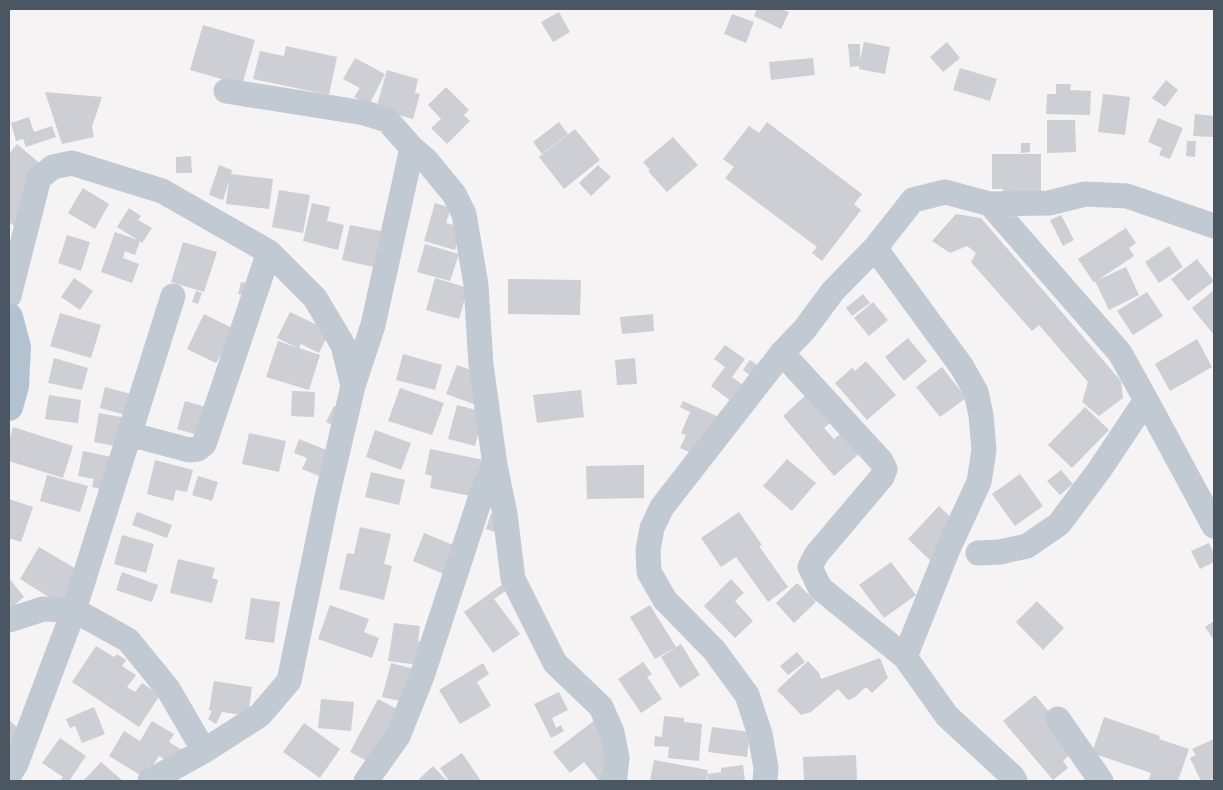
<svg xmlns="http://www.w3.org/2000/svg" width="1223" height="790" font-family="'Nunito Sans',sans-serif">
	<rect width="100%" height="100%" fill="#f5f3f3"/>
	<path fill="#cdcfd5" d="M757,9H781L789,12L781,29L754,16Z
		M559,12L570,32L553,42L541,22Z
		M732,14L754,22L746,43L724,34Z
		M203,25L255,40L242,85L190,70Z
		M864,42L890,47L885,74L859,69V66L850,67L848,44H860V60Z
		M947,42L960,58L943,72L930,57Z
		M286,46L337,57L329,95L253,79L260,51L284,56Z
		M355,58L385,74L369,105L354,97L360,88L343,79Z
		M813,58L815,75L771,80L769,62Z
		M960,68L997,79L990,101L953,90Z
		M387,70L418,79L415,93L420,94L413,119L376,109Z
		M1166,80L1178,90L1165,107L1152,98Z
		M1056,84H1071L1070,90L1091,91L1090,115L1046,114L1047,94H1056Z
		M446,87L469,110L464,115L470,121L447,144L431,128L441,119L428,105Z
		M45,92L102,97L92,127L94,137L62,144Z
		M1103,94L1130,97L1125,135L1098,132Z
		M1195,114L1214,116V137L1193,136Z
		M29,117L34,132L52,126L56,137L26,147L23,139L16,141L11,123Z
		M1158,118L1183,128L1170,159L1159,155L1162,148L1148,142Z
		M1047,120H1075L1076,152L1047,153Z
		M559,122L568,134L542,154L533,142Z
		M767,122L862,194L854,204L861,210L822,261L812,253L817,247L725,178L734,167L723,159L749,126L759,133Z
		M575,129L600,160L564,189L539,157Z
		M673,137L698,165L667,192L648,171L650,170L643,162Z
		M1187,141H1196L1195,157L1186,156Z
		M1021,143H1030V152L1021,153Z
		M17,144L43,166L22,190L36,201L14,226L9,222V154Z
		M992,154H1041V194H1003V189H992Z
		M191,156L192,173H176V157Z
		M219,165L232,170L231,174L273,179L269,209L226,204L229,181L223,200L209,195Z
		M598,165L611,177L591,196L579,183Z
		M83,188L109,204L95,229L68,213Z
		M279,190L310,195L303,233L272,227Z
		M312,203L330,207L327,221L344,225L338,250L303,241Z
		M435,203L451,208L446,223L462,227L455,250L424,241Z
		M129,208L141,216L138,220L152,228L142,243L140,241L135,255L125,251L123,258L139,264L132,283L101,272L115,232L138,240L117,227Z
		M956,214L981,218L1121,381L1123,398L1099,416L1082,402L1088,382L1039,325L1032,331L971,262L976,253L967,246L950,253L932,241Z
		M1061,215L1074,240L1063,246L1050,220Z
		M350,225L381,231L374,267L342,260Z
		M1126,228L1136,243L1129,248L1134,256L1098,280L1126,267L1139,295L1109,310L1095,281L1094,283L1078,259Z
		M67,235L90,242L81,271L58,263Z
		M183,242L217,252L204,292L171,282Z
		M425,244L459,254L450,281L417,272Z
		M1169,246L1183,267L1159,283L1145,262Z
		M1197,259L1214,281L1188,301L1171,279Z
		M74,278L93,291L80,310L61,297Z
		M435,278L468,288L459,319L426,310Z
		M508,279L581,280L580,315L508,314Z
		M241,282L247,283L244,295L238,294Z
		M1214,290V335L1192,308Z
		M196,291L202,293L198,304L192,302Z
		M1147,292L1163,316L1133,335L1117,311Z
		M863,294L870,303L852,316L846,308Z
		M873,302L888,320L869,336L854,318Z
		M290,312L330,331L319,353L301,344L299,348L320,355L309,390L266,377L278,341L298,348L277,338Z
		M60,313L101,325L91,358L50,346Z
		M204,314L248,336L235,363L220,356L216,363L187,349Z
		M653,314L654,331L622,334L620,317Z
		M908,338L927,361L904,381L885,357Z
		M1197,339L1212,367L1170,391L1155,364Z
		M725,345L745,359L732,377L743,385L731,401L711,386L725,367L714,359Z
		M403,354L442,365L435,390L396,380Z
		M54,358L88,368L82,390L48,383Z
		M635,358L637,384L617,385L615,360Z
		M750,360L771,375L751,376L743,370Z
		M866,361L896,395L867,420L835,383L852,368L855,371Z
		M457,365L489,377L479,406L446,394Z
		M942,367L966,398L940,417L916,387Z
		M105,387L138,396L133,417L100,408Z
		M400,388L444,403L432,435L388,421Z
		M581,390L584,417L537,423L533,395Z
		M292,391L315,392L314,417L291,416Z
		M49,395L81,400L78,423L45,419Z
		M805,396L830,423L824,428L834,439L844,431L862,451L834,476L783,416Z
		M185,401L216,410L208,438L177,429Z
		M683,401L721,418L703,458L680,448L686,435L681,433L690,412L680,407Z
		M457,405L484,412L475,446L448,439Z
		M334,406L351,414L344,430L326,422Z
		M1085,407L1109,430L1072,468L1048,445Z
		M99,413L127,418L121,447L94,442Z
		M13,427L73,446L63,478L9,461V441Z
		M375,430L411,443L401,470L366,457Z
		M249,433L286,441L279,472L242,464Z
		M299,439L329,451L319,476L302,469L307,458L294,453Z
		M430,449L489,461L481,498L430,488L432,476L425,474Z
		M83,451L112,457L105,490L92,487L94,479L78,476Z
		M787,459L816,483L792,511L763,486Z
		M155,460L193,470L187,492L176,490L173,501L147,494Z
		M644,465V498L587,499L586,466Z
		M1061,470L1073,484L1060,495L1047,481Z
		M371,472L405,480L399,505L365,497Z
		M1020,474L1043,506L1015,526L992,494Z
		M47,475L88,486L80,512L40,501Z
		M198,476L218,482L212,501L192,495Z
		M9,499L33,507L21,542L9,538Z
		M939,506L965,531L934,564L908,539Z
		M137,512L172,525L167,538L132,525Z
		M739,512L762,545L759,546L788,587L768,602L736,557L721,567L701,538Z
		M491,513L507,518L501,534L486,529Z
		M360,527L391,534L384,564L392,566L384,600L339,589L347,553L354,554Z
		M424,533L458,547L453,578L413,561Z
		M122,535L154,544L146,573L114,564Z
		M1209,543L1214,554V562L1200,569L1191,551Z
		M39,547L83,573L63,606L20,579Z
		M178,559L215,568L212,578L218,580L212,603L170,593Z
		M891,562L916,595L884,618L859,585Z
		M122,572L158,585L152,602L116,590Z
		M9,578L24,597L9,610Z
		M731,579L744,593L735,601L753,621L735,638L704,606Z
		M797,583L816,602L794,623L776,603Z
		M503,584L507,590L494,599L520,634L493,653L464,612Z
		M251,598L280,602L274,643L245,639Z
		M1037,601L1064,628L1043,650L1016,622Z
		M330,605L369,619L364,632L379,638L372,658L318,639Z
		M650,605L676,647L655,659L630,617Z
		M1214,621V640L1205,627Z
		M394,623L420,626L418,641L431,643L427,666L388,661Z
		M681,644L700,675L680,688L661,657Z
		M96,646L114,657L117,654L126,660L122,666L136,675L127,687L135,692L142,683L160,695L139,727L72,682Z
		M797,652L805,662L788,675L780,666Z
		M880,658L888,678L872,693L866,687L855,697L848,700L838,689L811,712L801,715L777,690L808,661L819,673L821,679Z
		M643,662L652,674L647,677L662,699L641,713L618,679Z
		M391,663L422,671L413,704L382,697Z
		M483,663L489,674L477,682L491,706L460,724L439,690Z
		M214,681L252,687L248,716L222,712L216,724L208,719L212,711L209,710Z
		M559,692L568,710L552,718L556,728L561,725L564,731L551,738L534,704Z
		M1035,695L1079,747L1063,761L1068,768L1053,780L1003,721Z
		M321,699L354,702L351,731L318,728Z
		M378,699L414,718L386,771L350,752Z
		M94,707L105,734L82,743L75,726L70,728L66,719Z
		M664,716L684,718V722L702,724L699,761L668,758L669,747L654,746L655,736L662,737Z
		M1104,717L1160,736L1159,739L1189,749L1178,781H1148L1151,773L1092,753Z
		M9,720L35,743L9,772Z
		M595,720L619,781H599L584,762L570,773L553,752Z
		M152,721L174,734L169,742L182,750L173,764L159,756L145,778L109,756L124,731L140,741Z
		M304,723L340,749L320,778L283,752Z
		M712,727L750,732L747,757L708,752Z
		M60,738L86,756L69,781H60L63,777L42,763Z
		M1214,739V778L1208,781H1201L1190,758L1196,755L1192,749Z
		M462,753L481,781H449L440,768Z
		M856,755L857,781H804L803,757Z
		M654,760L708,770L707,774L721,772V768L743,765L745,781H708L707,775L706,781H650Z
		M101,762L123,781H83Z
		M433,766L447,781H421L419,779Z"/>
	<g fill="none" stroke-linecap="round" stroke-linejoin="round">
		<path stroke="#c1cad2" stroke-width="25" d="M226,91L365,113L387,120L412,148L373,325L353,386
			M412,148L426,160L454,194L464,214L476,285L481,365L495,465L505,514L513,579L555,663L601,707L612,732L617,758L615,776L612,781
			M9,296L39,178L53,167L72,163L162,191L269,252L315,298L343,345L353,386L327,497L289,681L260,715L204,751L168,689L128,640L74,610L43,609L9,620
			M782,353L881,461L885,469L882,477L816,555L810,567L820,588L905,657L948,549L979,482L984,450L981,415L976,392L962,367L875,248
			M1146,400L1214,526
			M129,434L189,450L198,449L204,444L269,252
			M978,553L1000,552L1027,546L1059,524L1100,469L1146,400L1120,353L990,204
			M905,657L947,716L1012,776L1015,781
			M1058,719L1101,781
			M9,775L16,764L74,610L173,296
			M150,781L204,751
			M366,781L398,736L422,676L483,490L495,465
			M765,781L766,768L760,734L747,695L714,650L665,600L649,572L648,550L652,528L662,507L782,353L804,330L833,291L875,248L913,200L945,192L990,204L1049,203L1085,194L1127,196L1214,226"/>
		<path stroke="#b3c2d1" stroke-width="28" d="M9,317L17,347L15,386L9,407"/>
	</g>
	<rect width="1223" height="790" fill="none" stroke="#4a5661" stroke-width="20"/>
</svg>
